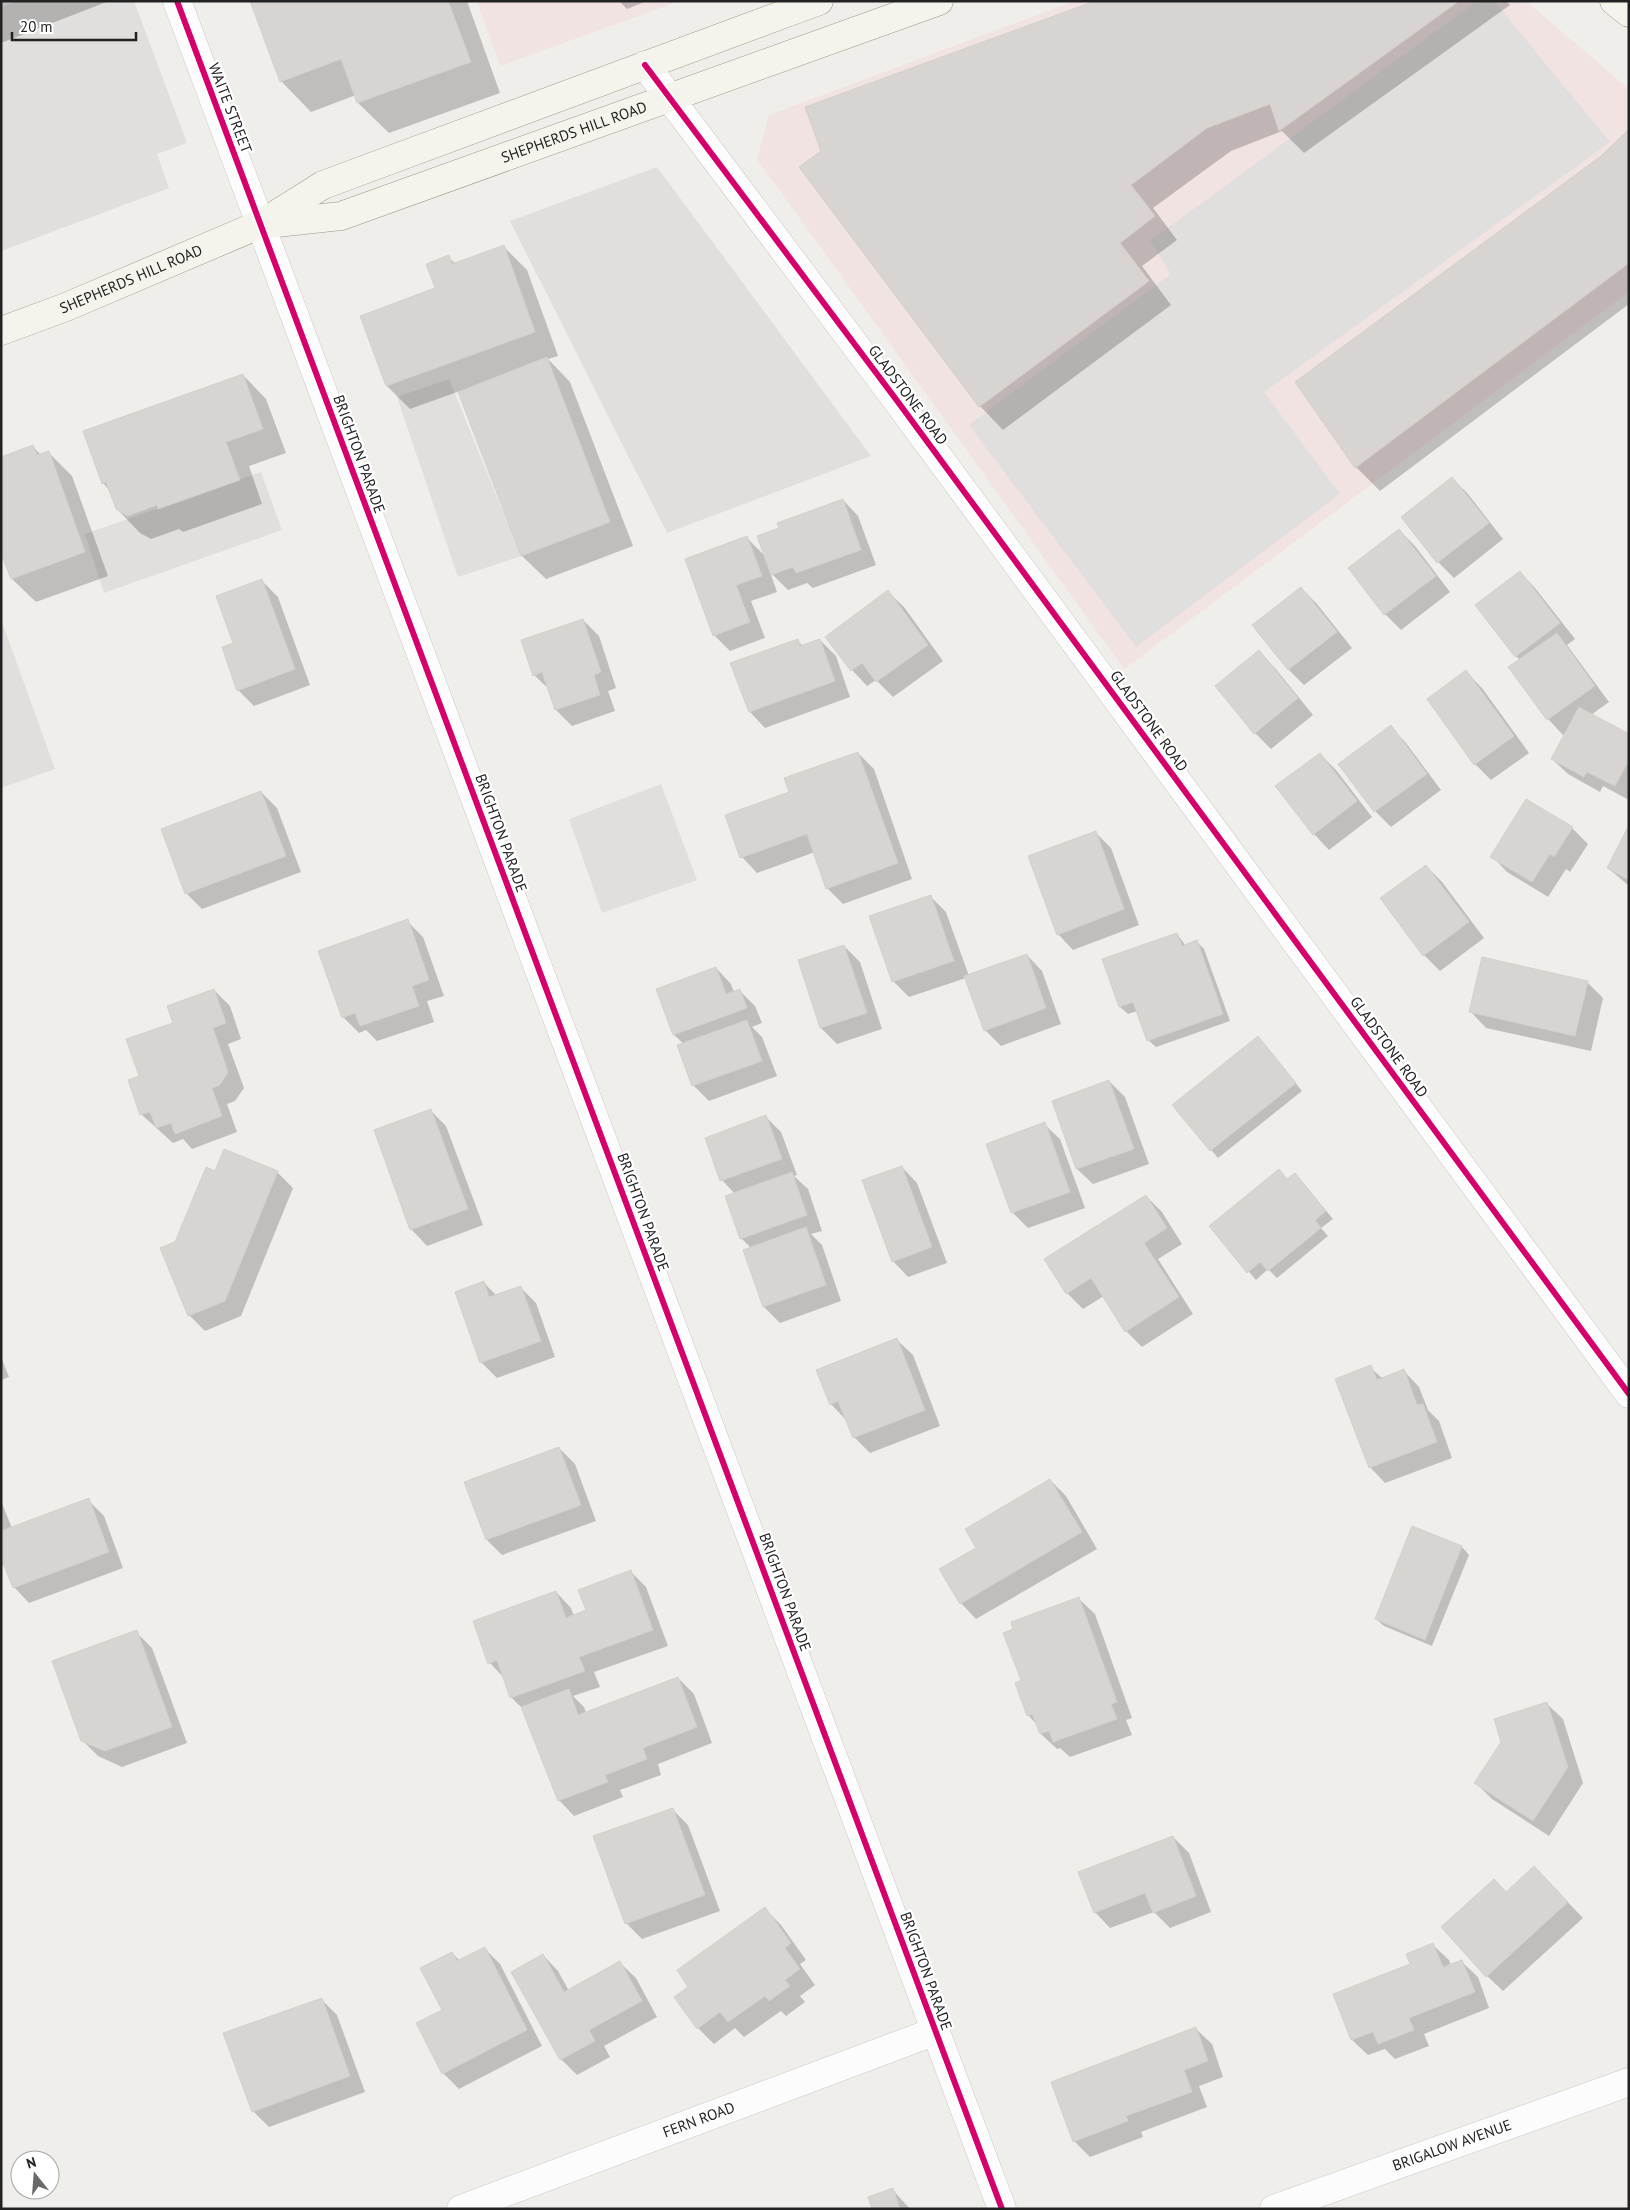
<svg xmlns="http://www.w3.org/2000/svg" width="1630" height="2210" font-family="'PT Sans',sans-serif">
	<rect width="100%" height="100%" fill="#f0eeeb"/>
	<path fill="#f1e3e1" d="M477,1H680L500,66Z
		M1074,1H1526L1629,89V292L1124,669L757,159L769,115Z"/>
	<path fill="#e0dfde" d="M17,1H134L187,143L157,154L169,188L1,251V7Z
		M1477,1H1494L1610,142L1264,392L1340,494L1136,647L969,425L1171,274L1150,241Z
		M657,167L871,456L667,533L510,221Z
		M449,379L521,556L458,577L397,397Z
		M261,472L282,530L104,593L85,534Z
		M1,619L55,769L1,788Z
		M661,784L697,880L602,913L569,819Z"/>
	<path fill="#0003" d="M1,1H109L1,43Z
		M252,1H467L500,93L389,133L358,103L356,95L311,112L281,81Z
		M619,1H647L627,9Z
		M1098,1H1506L1510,5L1304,153L1282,131L1231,151L1153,208L1177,240L1142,266L1171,305L1003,430L980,406Z
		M1629,131V304L1380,491L1356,467L1297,383L1602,157Z
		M504,247L527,270L558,356L548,359L570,382L633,546L546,579L522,556L460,391L410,409L387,386L362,317L437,289L448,257L456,264Z
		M243,375L266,399L286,453L249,466L262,504L183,532L179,529L151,539L140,533L117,509L110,491L103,483Z
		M33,447L41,455L48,452L72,476L108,576L36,602L12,579L1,549Z
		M1452,478L1468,494L1503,539L1454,578L1438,562L1402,518Z
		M843,500L858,516L876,565L813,588L807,583L788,590L770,572L777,592L751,601L765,638L730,651L715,636L687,560L747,538L765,556L781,529Z
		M1399,530L1415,546L1450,592L1401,630L1385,614L1350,568Z
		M1520,572L1535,588L1575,639L1567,645L1609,702L1591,715L1629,736V800L1603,786L1600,792L1568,774L1552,759L1567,733L1563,735L1548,719L1520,660L1516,656Z
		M262,581L278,597L310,685L254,706L238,690L235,644Z
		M1301,588L1317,604L1352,648L1304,685L1289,670L1254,625Z
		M888,592L904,607L943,661L893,697L876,680L867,686L852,670Z
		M583,620L599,636L616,688L608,691L615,711L572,726L556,710L550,690L534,675Z
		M797,640L803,646L820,640L836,656L850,697L765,728L750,712L732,663Z
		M1259,652L1275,668L1313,715L1271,749L1255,733Z
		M1466,672L1482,688L1529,753L1491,780L1475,764L1428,699Z
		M1391,727L1406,743L1441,790L1391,827L1375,811L1340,764Z
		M858,753L874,769L912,879L843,904L827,888L815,852L757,873L742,857L791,793Z
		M1320,754L1336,770L1372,817L1329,850L1314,834L1277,787Z
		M261,792L277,808L301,872L202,909L186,893Z
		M1572,828L1588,844L1570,872L1566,869L1548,897L1507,872L1492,856Z
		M1629,828V886L1608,868Z
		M1095,832L1111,848L1139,925L1073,950L1058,934Z
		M1426,866L1442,882L1484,938L1440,971L1424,955L1382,898Z
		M930,896L946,912L969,976L1027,955L1042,971L1061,1024L1001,1046L985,1030L966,978L909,997L893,981Z
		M407,921L423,937L444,996L427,1001L434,1022L377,1041L366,1030L359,1033L343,1017Z
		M1177,934L1186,946L1197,942L1204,949L1230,1021L1156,1047L1148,1040L1138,1011L1128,1014L1120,1007L1104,960Z
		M844,946L860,962L882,1029L837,1044L821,1028L799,961Z
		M716,968L731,984L734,992L739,990L755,1006L762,1023L752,1027L762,1037L777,1076L709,1101L693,1085L684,1044L674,1035Z
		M1587,982L1603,998L1591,1051L1486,1028L1471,1012Z
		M214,990L230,1006L241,1039L228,1044L244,1088L235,1101L227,1104L237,1132L192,1149L183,1139L173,1143L141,1114V1076L175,1024Z
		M1265,1045L1302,1091L1218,1158L1174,1105Z
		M1109,1081L1125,1097L1149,1164L1093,1184L1077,1169Z
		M430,1110L446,1126L483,1225L427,1246L412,1230L375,1130Z
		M766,1117L781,1132L797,1175L794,1176L808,1189L822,1231L811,1234L822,1245L841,1301L780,1323L764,1307L744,1250L751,1248L741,1238L735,1194L722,1180Z
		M1044,1124L1060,1139L1085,1208L1028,1228L1012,1212Z
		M902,1167L917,1183L947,1263L908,1277L893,1261Z
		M216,1172H277L293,1188L241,1316L205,1331L189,1315L176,1243Z
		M1288,1180L1302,1182L1333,1219L1321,1228L1328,1236L1277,1278L1268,1269L1256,1280L1211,1227Z
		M1146,1196L1162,1212L1182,1244L1158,1259L1193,1314L1142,1347L1126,1331L1104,1296L1083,1309L1067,1293Z
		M484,1283L497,1296L520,1287L536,1303L555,1357L497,1378L481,1362Z
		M897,1340L913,1355L940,1426L870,1453L854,1437L846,1420L831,1404Z
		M1,1357L9,1377L1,1380Z
		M1370,1367L1383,1379L1404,1371L1419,1387L1428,1410L1439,1421L1452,1458L1385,1483L1370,1467Z
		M559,1448L575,1464L596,1521L502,1555L487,1540Z
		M1050,1480L1066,1496L1097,1549L976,1619L961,1603L978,1548Z
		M88,1500L104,1516L123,1568L29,1603L14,1587L5,1564L1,1565V1501L12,1528Z
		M1413,1528L1462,1547L1469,1555L1432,1646L1384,1626L1376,1619Z
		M630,1571L646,1587L668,1646L594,1672L600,1687L573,1696L584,1707L586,1713L678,1678L694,1694L712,1743L658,1764L661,1775L620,1790L623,1797L574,1816L559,1800L524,1710L511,1697L504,1678L490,1663L556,1592L571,1608L574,1616L587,1611Z
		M1079,1599L1095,1614L1132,1718L1126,1720L1132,1735L1070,1757L1060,1748L1057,1749L1041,1734L1038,1726L1028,1715L1023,1681Z
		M136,1632L152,1648L187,1743L122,1767L98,1756L82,1740Z
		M1547,1704L1563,1719L1583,1783L1549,1836L1492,1799L1476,1783Z
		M672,1809L688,1825L720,1911L642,1939L626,1923Z
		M1173,1837L1189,1853L1211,1912L1170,1928L1154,1912L1110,1928L1095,1912Z
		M1534,1867L1583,1918L1503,1991L1487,1976L1506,1893Z
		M765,1909L781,1925L806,1960L800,1964L815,1985L800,1996L805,2002L786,2016L781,2011L744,2037L735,2028L714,2044L698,2028L690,1987Z
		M1433,1945L1449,1960L1451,1966L1462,1962L1478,1977L1489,2008L1424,2034L1429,2046L1395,2059L1385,2049L1368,2055L1352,2040L1412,1965Z
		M485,1949L500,1964L542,2046L459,2089L443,2073L444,2010L452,1953L460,1961Z
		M543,1955L558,1971L569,1991L620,1963L636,1978L657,2017L604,2046L610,2057L577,2075L561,2059Z
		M321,1999L337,2015L365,2092L269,2127L253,2111Z
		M1196,2029L1212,2044L1223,2077L1199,2086L1207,2107L1141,2132L1143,2137L1090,2157L1074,2141Z
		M893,2190L910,2209H874Z"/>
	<path fill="#d7d4d2" stroke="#d3d0cc" d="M250,1H448L471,62L357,103L341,59L280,82Z
		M1095,1H1459L1279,131L1270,104L1207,128L1131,185L1155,216L1120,243L1149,281L979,407L799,167L821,151L805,107Z
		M1629,129V263L1355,468L1295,382L1601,156Z
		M504,245L535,332L386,386L360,316L435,288L426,264L449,255L452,264Z
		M547,357L610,522L521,556L458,392Z
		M243,374L263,429L226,442L240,480L158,509L157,505L127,516L116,509L106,482L102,484L83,431Z
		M33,445L37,455L49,451L85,552L11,579L1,553V457Z
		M1452,477L1489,523L1437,563L1401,517Z
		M843,499L861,550L796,573L793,567L771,575L757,536L779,528L777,523Z
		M1399,529L1436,576L1384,615L1348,568Z
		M747,536L762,576L736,585L750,622L713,636L685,559Z
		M1520,571L1560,623L1515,657L1475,605Z
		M262,579L295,669L237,691L222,647L233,643L216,596Z
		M1301,587L1337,632L1288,670L1252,625Z
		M888,590L928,645L876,682L862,663L851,671L825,637Z
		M583,619L601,672L594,675L600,695L555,710L542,672L533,676L521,640Z
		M1557,633L1595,686L1547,720L1508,667Z
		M798,639L800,646L820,639L835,681L749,712L730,663Z
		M1259,650L1298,698L1254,734L1215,686Z
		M1466,670L1514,736L1474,765L1427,699Z
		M1579,707L1629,734V760L1615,786L1587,772L1584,777L1551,759Z
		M1391,725L1427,774L1374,812L1338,764Z
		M858,752L898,863L826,889L807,834L740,858L725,815L789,792L784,778Z
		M1320,753L1357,801L1313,835L1275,786Z
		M261,791L286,856L185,894L161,829Z
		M1526,799L1573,827L1554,857L1550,854L1532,882L1490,857Z
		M1629,825V880L1607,868Z
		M1096,831L1124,909L1057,935L1028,856Z
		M1426,865L1469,922L1423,956L1380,898Z
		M931,895L954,961L892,982L869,916Z
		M408,919L429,980L412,986L419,1006L360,1026L355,1013L342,1018L318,951Z
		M1177,933L1182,946L1197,940L1223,1014L1147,1041L1133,1002L1119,1007L1102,959Z
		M844,945L867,1013L820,1028L798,960Z
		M1027,954L1046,1008L984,1031L964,976Z
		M1482,957L1588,981L1575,1036L1469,1012Z
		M716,967L726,994L740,989L747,1008L673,1035L656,989Z
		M214,989L226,1023L213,1028L228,1072L220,1085L212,1088L222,1116L175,1134L171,1123L156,1128L150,1112L140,1115L128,1080L139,1076L126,1039L173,1023L167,1006Z
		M747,1020L762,1061L692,1086L677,1045Z
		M1258,1036L1296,1083L1210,1151L1172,1105Z
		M1109,1080L1134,1149L1076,1169L1052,1101Z
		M431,1109L468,1209L410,1230L374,1130Z
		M766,1115L782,1159L720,1181L705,1138Z
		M1045,1122L1070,1192L1011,1213L986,1144Z
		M224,1149L278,1171L225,1301L188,1316L160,1248L175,1242L206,1167L215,1171Z
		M902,1166L932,1247L892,1262L862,1180Z
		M1279,1169L1287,1179L1295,1173L1326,1211L1315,1220L1321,1228L1268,1271L1260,1262L1247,1273L1209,1226Z
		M792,1172L807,1215L740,1239L725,1196Z
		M1146,1195L1167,1228L1144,1243L1179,1297L1125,1332L1091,1278L1066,1294L1044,1259Z
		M806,1227L826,1285L763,1307L743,1250Z
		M484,1281L489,1297L521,1286L541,1341L480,1363L455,1292Z
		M897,1338L925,1410L853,1438L838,1401L830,1405L816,1370Z
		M1371,1365L1377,1380L1404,1369L1417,1405L1423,1404L1437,1442L1369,1468L1335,1379Z
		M559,1447L581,1505L486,1540L464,1482Z
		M1050,1479L1082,1532L960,1604L939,1569L976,1548L965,1529Z
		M89,1498L109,1552L13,1588L1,1558V1531Z
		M1412,1526L1462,1546L1425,1640L1375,1619Z
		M631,1570L653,1630L579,1657L585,1671L510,1698L497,1660L488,1664L473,1621L556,1591L566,1618L586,1610L578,1590Z
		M1079,1597L1117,1702L1111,1704L1117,1719L1053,1742L1049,1731L1040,1734L1032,1714L1027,1716L1015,1683L1021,1680L1003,1633L1013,1629L1011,1622Z
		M137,1630L172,1727L105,1751L81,1741L52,1661Z
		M678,1677L697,1727L643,1748L647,1759L605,1775L608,1782L558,1801L521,1707L569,1689L578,1715Z
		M1547,1702L1568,1767L1533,1821L1474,1783L1501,1742L1494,1719Z
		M673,1808L705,1895L625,1924L593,1836Z
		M1173,1836L1196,1896L1153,1913L1145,1893L1094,1913L1078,1872Z
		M1534,1866L1568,1902L1486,1977L1441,1927L1494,1879L1506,1892Z
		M765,1907L791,1943L785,1948L800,1969L785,1980L790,1986L769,2001L765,1996L728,2022L720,2012L697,2029L674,1997L688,1987L677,1970Z
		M1433,1943L1443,1967L1462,1960L1475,1992L1409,2018L1414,2030L1378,2044L1373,2032L1351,2040L1333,1994L1410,1964L1406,1954Z
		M485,1947L527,2030L442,2074L416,2023L442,2010L420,1968L452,1952L457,1961Z
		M543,1954L564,1992L620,1961L642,2001L589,2030L595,2041L560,2060L511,1972Z
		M322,1998L350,2076L252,2112L223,2033Z
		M1196,2027L1208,2061L1184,2070L1192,2092L1126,2116L1128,2121L1073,2142L1051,2082Z
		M893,2188L900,2209H872L868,2197Z"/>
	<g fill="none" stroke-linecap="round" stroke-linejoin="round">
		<g stroke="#c9c8c7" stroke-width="29">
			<g id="street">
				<path d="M177,1L1002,2209"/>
				<path d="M645,65L898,402L1629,1394"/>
				<path id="s1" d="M461,2209L936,2031"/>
				<path id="s2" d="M1274,2209L1629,2082"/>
			</g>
		</g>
		<g stroke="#999a82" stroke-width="29">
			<g id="secondary">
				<path d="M1614,1L1629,13"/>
				<path id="s3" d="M267,224L341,216L939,1"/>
				<path id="s4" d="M1,331L66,307L261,224L323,185L819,1"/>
			</g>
		</g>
		<use href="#street" stroke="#fdfcfc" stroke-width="28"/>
		<use href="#secondary" stroke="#f4f4ed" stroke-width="28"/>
		<g stroke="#fff" stroke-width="9">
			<path id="cycleway" d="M177,1L1002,2209
				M645,65L898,402L1629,1394"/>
		</g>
		<use href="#cycleway" stroke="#d6006c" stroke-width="6"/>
	</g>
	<g text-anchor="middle" stroke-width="4.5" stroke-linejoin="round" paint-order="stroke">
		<g font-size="15" fill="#222" stroke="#fff">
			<text transform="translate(230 108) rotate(69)" y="5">WAITE STREET</text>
			<text dy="5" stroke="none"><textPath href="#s3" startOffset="322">SHEPHERDS HILL ROAD</textPath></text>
			<text dy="5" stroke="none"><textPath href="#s4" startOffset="140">SHEPHERDS HILL ROAD</textPath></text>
			<text transform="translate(908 395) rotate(53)" y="5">GLADSTONE ROAD</text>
			<text transform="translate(359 454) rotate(70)" y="5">BRIGHTON PARADE</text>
			<text transform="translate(1149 721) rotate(54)" y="5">GLADSTONE ROAD</text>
			<text transform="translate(501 833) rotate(70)" y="5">BRIGHTON PARADE</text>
			<text transform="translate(1389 1047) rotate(54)" y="5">GLADSTONE ROAD</text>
			<text transform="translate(643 1212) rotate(70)" y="5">BRIGHTON PARADE</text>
			<text transform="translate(785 1592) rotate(70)" y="5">BRIGHTON PARADE</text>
			<text transform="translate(926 1971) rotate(70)" y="5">BRIGHTON PARADE</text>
			<text dy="5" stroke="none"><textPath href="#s1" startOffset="254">FERN ROAD</textPath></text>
			<text dy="5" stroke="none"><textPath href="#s2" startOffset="189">BRIGALOW AVENUE</textPath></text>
		</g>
	</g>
	<rect width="1630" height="2210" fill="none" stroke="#222222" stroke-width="5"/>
	<g transform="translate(35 2175) rotate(343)"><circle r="24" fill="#ffffff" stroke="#a7a7a7"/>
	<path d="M0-4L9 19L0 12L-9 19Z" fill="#6a6968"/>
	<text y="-8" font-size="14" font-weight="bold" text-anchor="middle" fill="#222222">N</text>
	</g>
	<path d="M12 32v8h124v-8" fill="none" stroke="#222222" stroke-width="2.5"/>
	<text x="20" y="32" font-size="15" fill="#222222" stroke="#ffffff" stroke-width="4" paint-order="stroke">20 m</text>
</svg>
